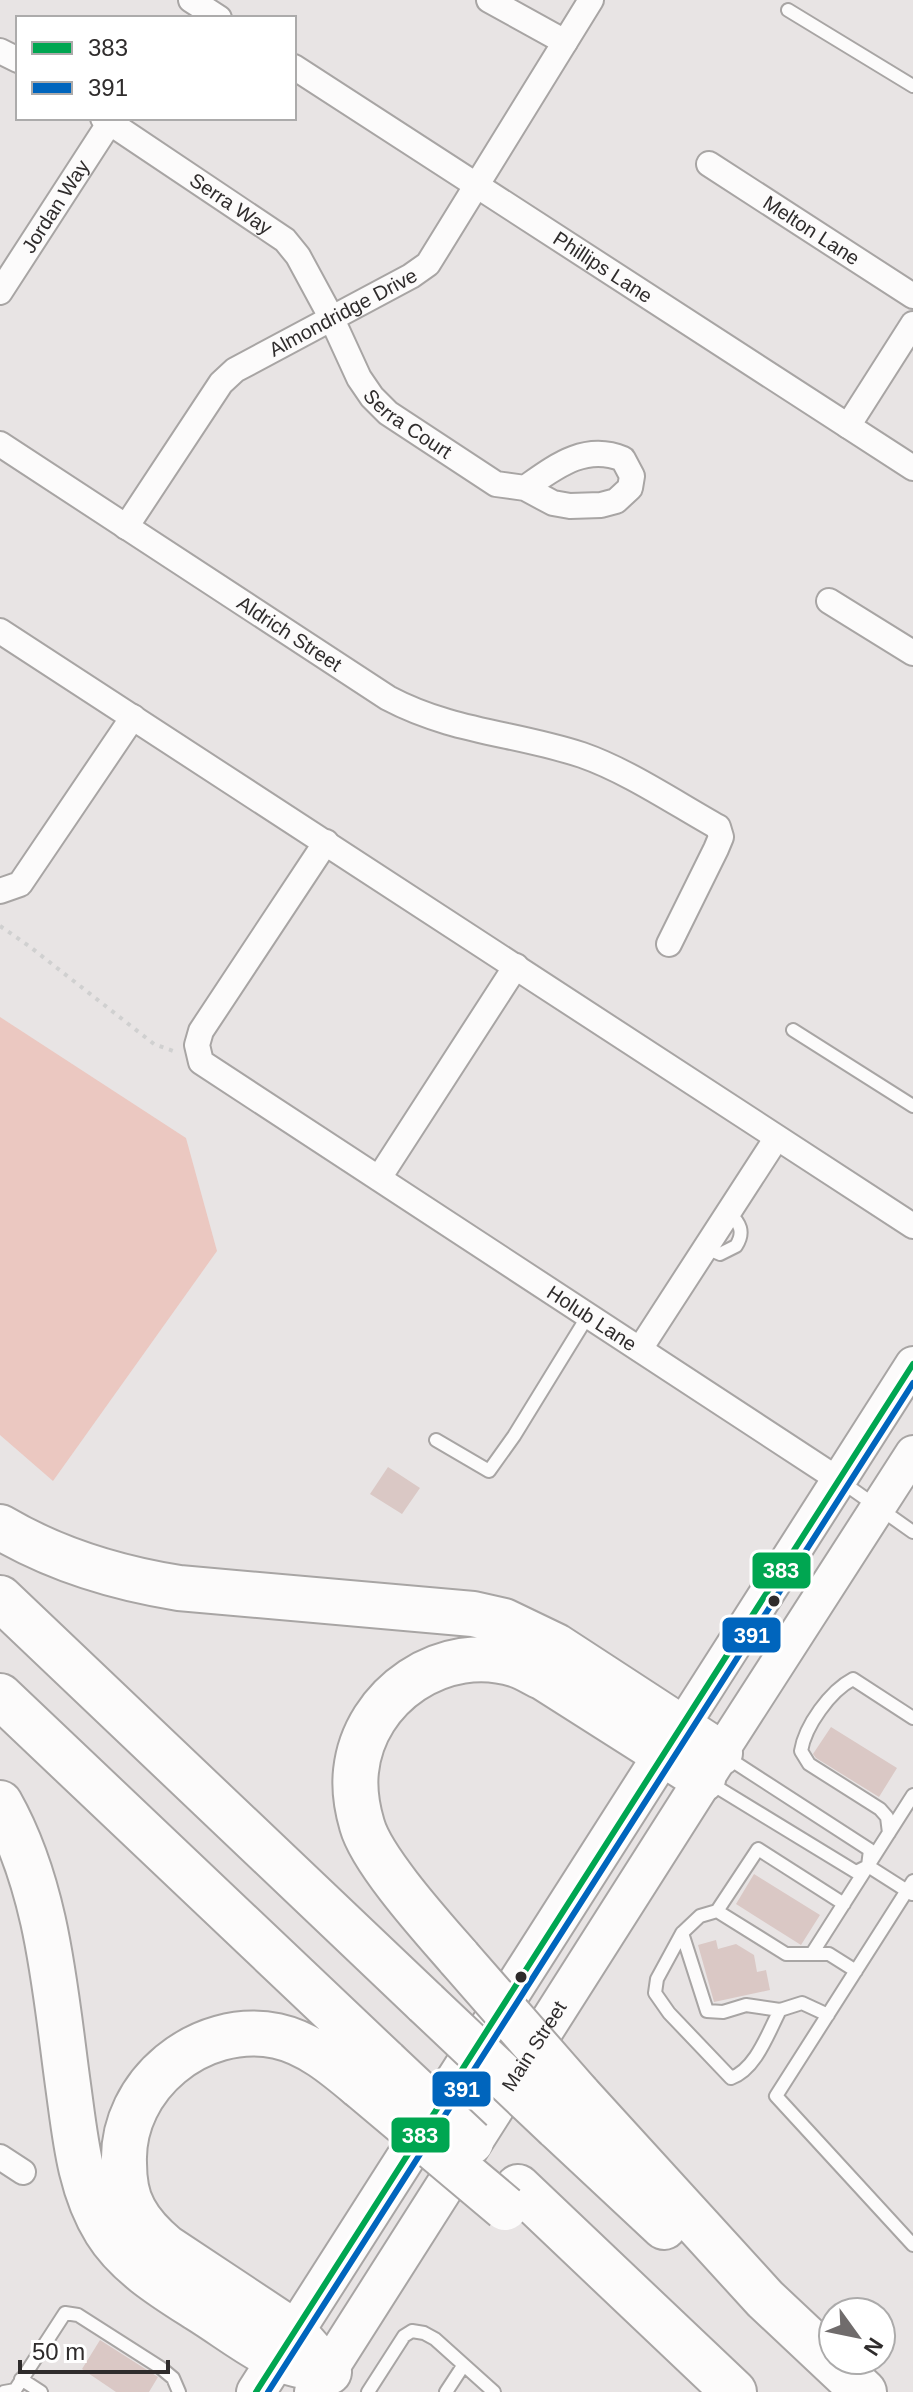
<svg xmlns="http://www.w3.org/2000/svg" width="913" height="2392" font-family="Helvetica,sans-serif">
	<rect width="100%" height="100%" fill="#e8e4e4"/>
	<path fill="#ebc8c1" d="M0,1017L186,1138L217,1251L53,1481L0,1435Z"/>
	<path fill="#dac8c5" d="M388,1467L420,1488L402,1514L370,1494Z
		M831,1727L897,1768L879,1797L816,1758L813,1754Z
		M754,1874L820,1915L801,1945L736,1904Z
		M716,1940L718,1949L736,1944L754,1955L757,1972L766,1970L770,1990L714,2002L698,1945Z
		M100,2340L158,2377L149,2392H116L82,2369Z"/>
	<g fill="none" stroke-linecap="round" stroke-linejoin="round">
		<g stroke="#a8a5a4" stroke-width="16">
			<path id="service" d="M788,10L913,86
				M793,1030L913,1106
				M706,1248L720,1254L736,1246C745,1232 740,1223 729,1213
				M436,1440L489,1471L514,1436L589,1314
				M842,1482L913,1532
				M728,1758L870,1850L868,1866
				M710,1783L856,1872L868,1866
				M889,1833L887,1817L880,1809L809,1764L801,1751C805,1726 830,1691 853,1679L913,1718
				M868,1866L912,1894
				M913,1881L776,2096L913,2245
				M717,1911L786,1954H829L856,1971
				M682,1933L707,2011L723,2012L746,2005L780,2010
				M813,1952L913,1795
				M828,2015L802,2003L780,2010C768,2033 756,2069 731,2078L669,2013L655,1993L657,1979L682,1933L700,1916L717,1911L758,1849L844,1904
				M21,2379L41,2392
				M4,2392L15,2390L65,2313L78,2315L161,2368L173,2378L179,2392
				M368,2392L404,2336L412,2331L424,2333L435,2339L494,2392
				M446,2392L463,2366"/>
		</g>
		<g stroke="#a8a5a4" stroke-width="28">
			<g id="minor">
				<path d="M191,0L219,18"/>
				<path d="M489,0L565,42"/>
				<path d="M0,51L18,60"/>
				<path id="s1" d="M294,67L913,468"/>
				<path id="s2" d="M103,118L285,240L298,256L331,317L359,378L372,397L388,413L496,484L525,488L553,503L570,506L601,505L616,501L630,488L632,476L623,459C585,443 555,467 525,488"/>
				<path id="s3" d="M709,164L913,296"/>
				<path id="s4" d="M0,292L110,122"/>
				<path d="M848,426L913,324"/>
				<path id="s5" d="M0,444L388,698C452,732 515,733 582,755C628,771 675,803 718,827L721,837L716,849L669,944"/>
				<path id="s6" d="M126,527L221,383L235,370L411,276L428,264L591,0"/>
				<path d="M829,601L913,653"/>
				<path d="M0,631L913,1226"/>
				<path id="s7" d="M326,842L201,1031L197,1045L201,1062L839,1480"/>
				<path d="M0,891L20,884L133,717"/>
				<path d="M379,1178L516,966"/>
				<path d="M640,1349L776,1139"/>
				<path d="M0,2157L23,2172"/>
			</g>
		</g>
		<g stroke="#a8a5a4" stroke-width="38">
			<path id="secondary" d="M668,1748L913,1364
				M720,1753L913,1453"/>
		</g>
		<g stroke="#a8a5a4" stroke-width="42">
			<g id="primary">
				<path d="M256,2392L662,1756"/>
				<path id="s8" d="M314,2392L719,1755"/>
			</g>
		</g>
		<g stroke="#a8a5a4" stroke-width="48">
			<path id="motorway" d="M0,1527C56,1560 116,1578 179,1588L473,1614L504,1621L556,1646L720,1753
				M0,1598L426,2003
				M0,1696L386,2062
				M0,1803C48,1888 55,1990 68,2085C75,2135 79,2188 106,2231C127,2265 165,2288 198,2309C224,2325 249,2345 276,2358C291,2365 312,2367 329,2372
				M459,1958C433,1928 372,1861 362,1825C357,1808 354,1789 356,1771C364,1695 444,1641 517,1665C526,1668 535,1674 544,1678L703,1779
				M578,2094L765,2299L864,2392
				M557,2127L664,2227
				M518,2187L734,2392
				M329,2372L294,2332L166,2247C153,2236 142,2225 134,2210C126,2196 124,2179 124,2163C121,2085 200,2020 277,2036C309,2043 335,2065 360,2086"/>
		</g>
		<path stroke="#d0d0d0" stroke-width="4" stroke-dasharray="4 6" stroke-linecap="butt" d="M0,926L29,946L154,1044L176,1052"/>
		<use href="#service" stroke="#fcfbfb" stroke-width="12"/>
		<use href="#minor" stroke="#fcfbfb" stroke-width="24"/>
		<use href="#secondary" stroke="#fcfbfb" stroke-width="34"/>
		<use href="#primary" stroke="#fcfbfb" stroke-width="38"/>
		<use href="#motorway" stroke="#fcfbfb" stroke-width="44"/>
		<g stroke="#a8a5a4" stroke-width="48" stroke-linecap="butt">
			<path id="motorway-bridge" d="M459,1958L578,2094
				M426,2003L557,2127
				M386,2062L471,2142
				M360,2086L505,2208"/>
		</g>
		<use href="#motorway-bridge" stroke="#fcfbfb" stroke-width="44"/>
		<g stroke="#fff" stroke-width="12">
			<path id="bus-1" d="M256,2392L913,1364"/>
		</g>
		<g stroke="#fff" stroke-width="12">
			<path id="bus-2" d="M268,2392L913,1383"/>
		</g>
		<use href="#bus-1" stroke="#00a651" stroke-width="6"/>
		<use href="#bus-2" stroke="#0065bd" stroke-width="6"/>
	</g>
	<g fill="#2f2c2c" stroke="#fff" stroke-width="3">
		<circle cx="774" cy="1601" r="7"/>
		<circle cx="521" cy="1977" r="7"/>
	</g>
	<g text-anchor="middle" stroke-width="7" stroke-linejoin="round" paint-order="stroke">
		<g font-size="20" fill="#2f2c2c" stroke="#fff">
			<text dy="7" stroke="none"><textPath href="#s2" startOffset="154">Serra Way</textPath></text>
			<text dy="7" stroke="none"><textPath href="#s4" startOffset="102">Jordan Way</textPath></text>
			<text dy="7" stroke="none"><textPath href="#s3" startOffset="122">Melton Lane</textPath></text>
			<text dy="7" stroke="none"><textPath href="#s1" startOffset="368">Phillips Lane</textPath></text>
			<text dy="7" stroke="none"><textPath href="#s6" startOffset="314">Almondridge Drive</textPath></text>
			<text dy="7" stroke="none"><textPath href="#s2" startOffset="444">Serra Court</textPath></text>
			<text dy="7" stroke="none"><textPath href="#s5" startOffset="346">Aldrich Street</textPath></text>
			<text dy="7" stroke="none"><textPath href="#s7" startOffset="726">Holub Lane</textPath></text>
			<text dy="7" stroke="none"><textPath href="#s8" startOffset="410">Main Street</textPath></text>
		</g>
	</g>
	<g stroke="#fff" stroke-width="3">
		<rect x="751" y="1551" width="61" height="39" rx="8" fill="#00a651"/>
		<rect x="721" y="1616" width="61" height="38" rx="8" fill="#0065bd"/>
		<rect x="431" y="2070" width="61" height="38" rx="8" fill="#0065bd"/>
		<rect x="390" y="2116" width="61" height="38" rx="8" fill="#00a651"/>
	</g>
	<g font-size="22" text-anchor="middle" font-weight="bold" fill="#fff">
		<text x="781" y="1578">383</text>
		<text x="752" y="1643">391</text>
		<text x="462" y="2097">391</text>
		<text x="420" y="2143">383</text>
	</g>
	<rect x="16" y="16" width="280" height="104" fill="#ffffff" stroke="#acabab" stroke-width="2"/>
	<rect x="32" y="42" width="40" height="12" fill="#00a651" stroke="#acabab" stroke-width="2"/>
	<text x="88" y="56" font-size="24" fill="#2f2c2c">383</text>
	<rect x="32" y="82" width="40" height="12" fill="#0065bd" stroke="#acabab" stroke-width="2"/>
	<text x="88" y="96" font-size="24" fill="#2f2c2c">391</text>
	<g transform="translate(857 2336) rotate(123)"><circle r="38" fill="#ffffff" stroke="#acabab" stroke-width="2"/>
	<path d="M0-6L14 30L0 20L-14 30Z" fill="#706c6c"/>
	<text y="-12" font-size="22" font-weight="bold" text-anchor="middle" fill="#2f2c2c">N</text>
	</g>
	<path d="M20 2360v12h148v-12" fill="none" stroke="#2f2c2c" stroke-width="4"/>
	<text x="32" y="2360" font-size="24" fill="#2f2c2c" stroke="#ffffff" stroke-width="6" paint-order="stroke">50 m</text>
</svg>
